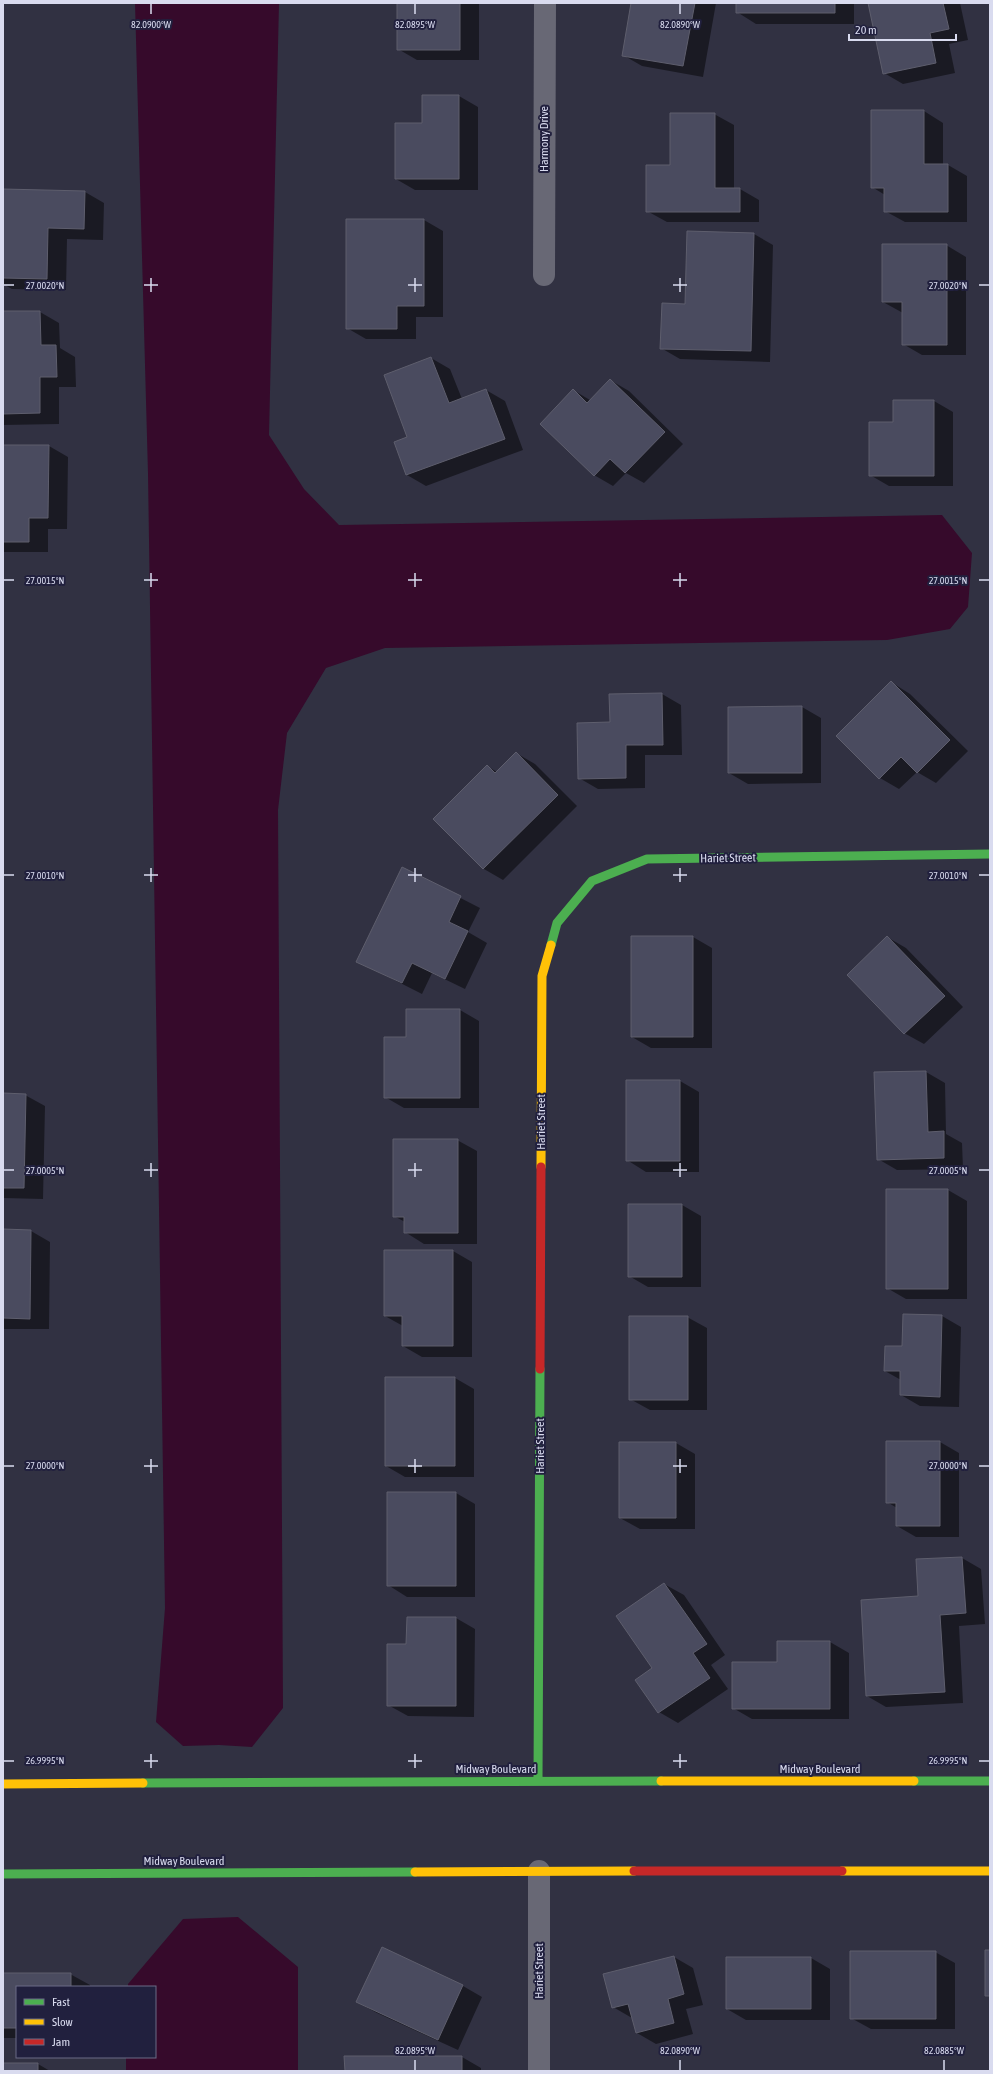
<svg xmlns="http://www.w3.org/2000/svg" width="993" height="2074" font-family="'Asap Condensed',sans-serif">
	<rect width="100%" height="100%" fill="#313142"/>
	<path fill="#360a2b" d="M135,3H279L269,435L304,489L339,525L942,515L972,553L968,607L950,629L887,640L385,648L326,668L287,733L278,810L283,1708L252,1747L219,1745L183,1746L156,1722L165,1608L148,473Z
		M238,1917L298,1967V2071H126V2057H155V1987H128V1984L183,1919Z"/>
	<path fill="#0007" d="M398,3H479V60H417L398,49Z
		M632,3H716L703,77L642,66L623,55Z
		M737,3H854V24H756L737,12Z
		M869,3H960L968,40L949,44L955,73L903,84L884,73Z
		M459,96L478,107V190H415L396,179L423,124Z
		M924,111L943,123V165H948L967,176V222H905L885,211V195L872,187Z
		M714,114L734,125V189H740L759,200V222H667L647,211L671,166Z
		M3,190L85,192L104,203L103,240L67,239L66,290L12,289L3,284Z
		M424,220L443,231V317H416V339H366L347,328Z
		M754,234L773,245L770,362L680,359L661,348Z
		M946,245L966,257V355H922L903,344V313L883,302Z
		M3,312H40L59,323L60,348L75,357L76,387H59V424L3,425Z
		M431,358L450,369L462,399L486,390L505,401L523,450L426,486L407,475L408,437Z
		M610,380L629,391L683,444L644,483L626,473L613,486L594,475L573,390L590,400Z
		M934,401L953,412V486H889L870,475L894,423Z
		M3,446H49L68,457L67,529H48V552H3Z
		M891,682L910,694L968,751L936,783L917,772L899,789L880,778Z
		M662,694L681,705L682,755H645V788L598,789L579,778L611,723Z
		M802,707L821,718V783L748,784L729,773Z
		M516,753L535,764L577,806L503,880L484,869L434,819L487,766L497,772Z
		M402,868L480,908L468,932L487,943L465,989L432,973L422,994L357,961Z
		M693,937L712,948V1048H651L632,1037Z
		M887,937L906,948L963,1007L924,1044L904,1033Z
		M407,1010H460L479,1021V1108H404L385,1097L407,1038Z
		M926,1072L945,1083L946,1134L962,1143L963,1169L897,1170L878,1159Z
		M680,1081L699,1092V1172H646L627,1160Z
		M3,1094L25,1095L45,1106L43,1199L3,1198Z
		M457,1140L477,1151V1244H424L405,1232V1222L394,1216Z
		M887,1190H948L967,1201V1299H906L887,1288Z
		M682,1205L701,1216V1287H648L629,1276Z
		M3,1230L31,1231L50,1242L49,1329H3Z
		M385,1251H453L472,1262V1357H422L403,1346V1326L385,1316Z
		M904,1315L942,1316L961,1327L959,1407L920,1406L901,1395V1380L885,1371L903,1347Z
		M687,1317L707,1328V1410H650L630,1399Z
		M455,1378L474,1389V1477H405L386,1466Z
		M940,1442L959,1453V1537H916L897,1526V1508L887,1502Z
		M676,1443L695,1454V1529H640L620,1518Z
		M456,1493L475,1504V1597H407L388,1585Z
		M962,1558L981,1569L985,1624L959,1626L963,1703L886,1707L867,1696L919,1597Z
		M664,1584L684,1595L725,1655L711,1665L728,1689L678,1723L659,1712L654,1668Z
		M456,1618L475,1629L474,1717L408,1716L388,1705L407,1645Z
		M778,1642H830L849,1653V1719H752L733,1708L778,1663Z
		M382,1949L463,1986L482,1997L458,2050L377,2013L357,2002Z
		M935,1952L955,1963V2029H871L851,2018Z
		M674,1957L693,1968L703,2005L686,2009L693,2034L656,2044L637,2033L632,2018L613,2007Z
		M811,1958L830,1969V2020H746L727,2009Z
		M3,1974H70L90,1985V1987H17V2038H3Z
		M346,2057H462L481,2068V2071H346Z
		M3,2064H38L50,2071H3Z"/>
	<path fill="#4a4b5f" stroke="#5e5e6d" d="M397,3H460V50H397Z
		M631,3H695L683,66L622,56Z
		M736,3H835V13H736Z
		M868,3H943L949,29L930,33L936,63L883,74Z
		M422,95H459V179H395V123H422Z
		M871,110H924V164H948V212H884V188H871Z
		M670,113H715V188H740V212H646V165H670Z
		M3,189L85,191L84,229L48,228L47,279L3,278Z
		M346,219H424V306H397V329H346Z
		M687,231L754,233L751,351L660,349L662,303L685,304Z
		M882,244H947V345H902V302H882Z
		M3,311H40L41,345H56L57,377H40V413L3,414Z
		M431,357L449,403L486,389L505,439L406,475L394,442L407,437L384,375Z
		M610,379L665,432L625,473L610,459L594,476L540,424L573,389L587,403Z
		M893,400H934V476H869V422H893Z
		M3,445H49L48,518H29V542H3Z
		M891,681L950,740L917,773L901,757L879,779L836,736Z
		M662,693L663,745H626V778L578,779L577,723L610,722L609,694Z
		M802,706V773H728V707Z
		M516,752L558,795L483,869L433,819L487,765L495,773Z
		M402,867L461,896L449,922L468,931L445,979L412,963L402,983L356,962Z
		M631,936H693V1037H631Z
		M887,936L945,996L904,1034L847,975Z
		M406,1009H460V1098H384V1037H406Z
		M926,1071L928,1132L944,1131V1158L877,1160L874,1072Z
		M626,1080H680V1161H626Z
		M3,1093L26,1094L24,1188H3Z
		M393,1139H458V1233H404V1217H393Z
		M886,1189H948V1289H886Z
		M628,1204H682V1277H628Z
		M3,1229L31,1230L30,1319L3,1318Z
		M384,1250H453V1346H402V1316H384Z
		M903,1314L942,1315L940,1397L900,1395V1371H884L885,1346H902Z
		M629,1316H688V1400H629Z
		M385,1377H455V1466H385Z
		M886,1441H940V1526H896V1503H886Z
		M619,1442H676V1518H619Z
		M387,1492H456V1586H387Z
		M962,1557L966,1613L940,1615L945,1692L866,1696L861,1600L918,1596L916,1559Z
		M664,1583L707,1644L693,1653L710,1678L658,1713L635,1680L652,1668L616,1616Z
		M407,1617H456V1706H387V1644H406Z
		M777,1641H830V1709H732V1662H777Z
		M382,1947L463,1985L438,2040L356,2002Z
		M985,1950H990V1996H985Z
		M850,1951H936V2019H850Z
		M674,1956L684,1994L668,1999L674,2023L636,2033L628,2004L612,2008L603,1974Z
		M726,1957H811V2009H726Z
		M3,1973H71V1987H17V2028H3Z
		M344,2056H462V2071H345Z
		M3,2063H38V2071H3Z"/>
	<g fill="none" stroke-linecap="round" stroke-linejoin="round">
		<path stroke="#686875" stroke-width="22" d="M544,275L545,3
			M539,1871V2071"/>
		<path stroke="#4caf50" stroke-width="9" d="M551,945L557,923L592,881L647,859L990,854
			M538,1781L540,1369
			M914,1781H990
			M143,1783L661,1781
			M3,1874L415,1872"/>
		<path stroke="#ffc107" stroke-width="9" d="M541,1167L542,976L551,945
			M661,1781H914
			M3,1784L143,1783
			M842,1871H990
			M415,1872L634,1871"/>
		<path stroke="#c62828" stroke-width="9" d="M540,1369L541,1167
			M634,1871H842"/>
	</g>
	<path fill="none" stroke="#d9dbef" stroke-width="1.5" d="M151,4V14M415,4V14M680,4V14M151,278V292M415,278V292M680,278V292M4,285H14M144,285H158M408,285H422M673,285H687M979,285H989M151,573V587M415,573V587M680,573V587M4,580H14M144,580H158M408,580H422M673,580H687M979,580H989M151,868V882M415,868V882M680,868V882M4,875H14M144,875H158M408,875H422M673,875H687M979,875H989M151,1163V1177M415,1163V1177M680,1163V1177M4,1170H14M144,1170H158M408,1170H422M673,1170H687M979,1170H989M151,1459V1473M415,1459V1473M680,1459V1473M4,1466H14M144,1466H158M408,1466H422M673,1466H687M979,1466H989M151,1754V1768M415,1754V1768M680,1754V1768M4,1761H14M144,1761H158M408,1761H422M673,1761H687M979,1761H989M415,2060V2070M680,2060V2070M944,2060V2070"/>
	<g text-anchor="middle" stroke-width="4" stroke-linejoin="round" paint-order="stroke">
		<g font-size="12" fill="#d9dbef" stroke="#21203e">
			<text transform="translate(544 139) rotate(-90)" y="4">Harmony Drive</text>
			<text transform="translate(728 858) rotate(-1)" y="4">Hariet Street</text>
			<text transform="translate(541 1122) rotate(-90)" y="4">Hariet Street</text>
			<text transform="translate(540 1446) rotate(-90)" y="4">Hariet Street</text>
			<text x="496" y="1773">Midway Boulevard</text>
			<text x="820" y="1773">Midway Boulevard</text>
			<text x="184" y="1865">Midway Boulevard</text>
			<text transform="translate(539 1971) rotate(-90)" y="4">Hariet Street</text>
		</g>
	</g>
	<g font-size="10" text-anchor="middle" fill="#d9dbef" stroke="#21203e" stroke-width="4" stroke-linejoin="round" paint-order="stroke">
		<text x="151" y="28">82.0900°W</text>
		<text x="415" y="28">82.0895°W</text>
		<text x="680" y="28">82.0890°W</text>
		<text x="45" y="289">27.0020°N</text>
		<text x="948" y="289">27.0020°N</text>
		<text x="45" y="584">27.0015°N</text>
		<text x="948" y="584">27.0015°N</text>
		<text x="45" y="879">27.0010°N</text>
		<text x="948" y="879">27.0010°N</text>
		<text x="45" y="1174">27.0005°N</text>
		<text x="948" y="1174">27.0005°N</text>
		<text x="45" y="1469">27.0000°N</text>
		<text x="948" y="1469">27.0000°N</text>
		<text x="45" y="1764">26.9995°N</text>
		<text x="948" y="1764">26.9995°N</text>
		<text x="415" y="2054">82.0895°W</text>
		<text x="680" y="2054">82.0890°W</text>
		<text x="944" y="2054">82.0885°W</text>
	</g>
	<rect width="993" height="2074" fill="none" stroke="#d9dbef" stroke-width="8"/>
	<rect x="16" y="1986" width="140" height="72" fill="#21203e" stroke="#6b6b85"/>
	<rect x="24" y="1999" width="20" height="6" fill="#4caf50" stroke="#6b6b85"/>
	<text x="52" y="2006" font-size="12" fill="#d9dbef">Fast</text>
	<rect x="24" y="2019" width="20" height="6" fill="#ffc107" stroke="#6b6b85"/>
	<text x="52" y="2026" font-size="12" fill="#d9dbef">Slow</text>
	<rect x="24" y="2039" width="20" height="6" fill="#c62828" stroke="#6b6b85"/>
	<text x="52" y="2046" font-size="12" fill="#d9dbef">Jam</text>
	<path d="M849 34v6h107v-6" fill="none" stroke="#d9dbef" stroke-width="2"/>
	<text x="855" y="34" font-size="12" fill="#d9dbef" stroke="#21203e" stroke-width="3" paint-order="stroke">20 m</text>
</svg>
